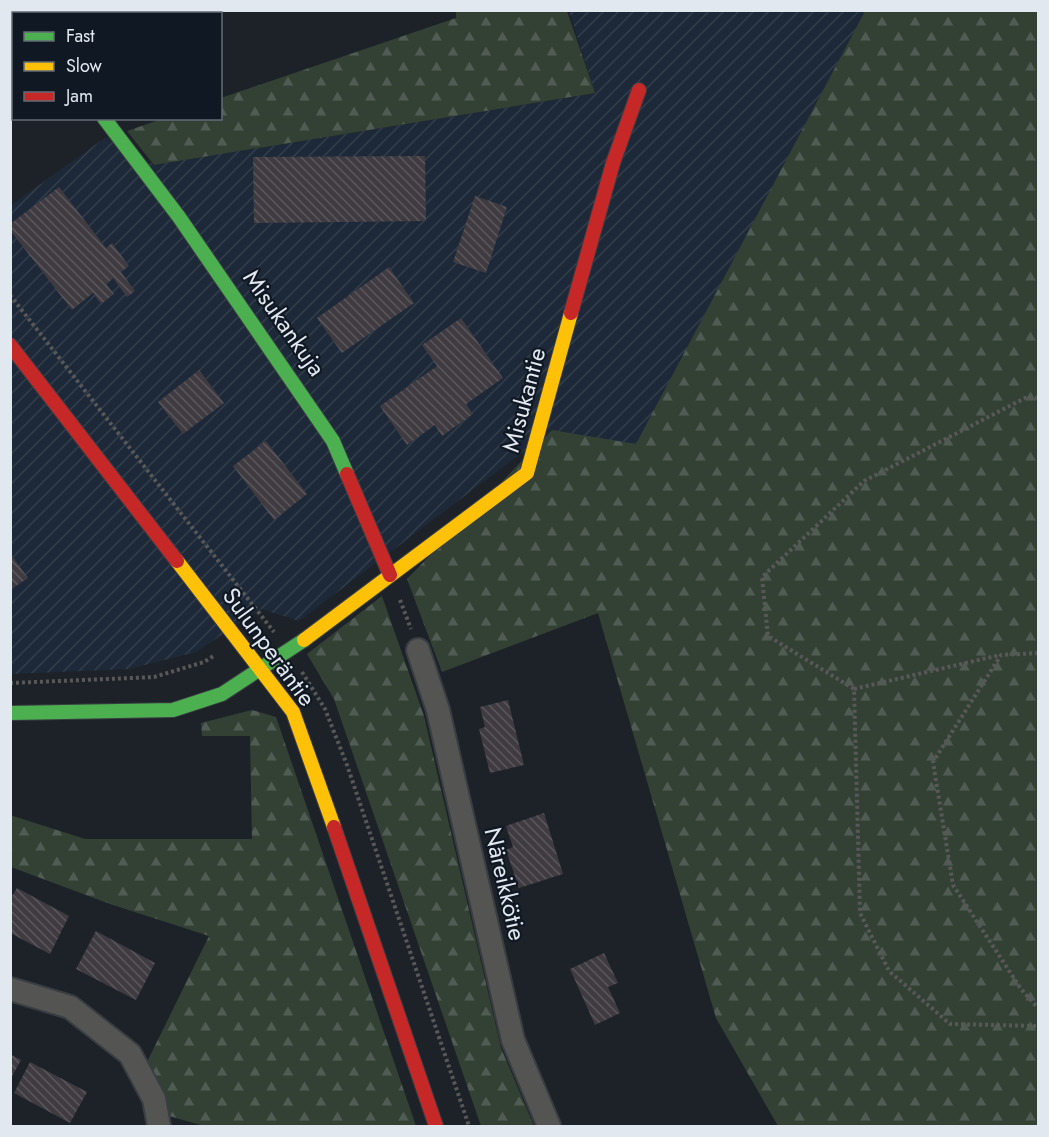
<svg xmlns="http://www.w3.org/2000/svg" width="1049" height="1137" font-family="Jost,sans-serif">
	<defs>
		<pattern id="industrial-furrows" width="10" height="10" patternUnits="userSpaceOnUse" patternTransform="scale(1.5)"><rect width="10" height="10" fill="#1d2938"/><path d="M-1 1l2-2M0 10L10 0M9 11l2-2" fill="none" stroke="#333e4b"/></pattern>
		<pattern id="forest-firs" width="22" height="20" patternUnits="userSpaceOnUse" patternTransform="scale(1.5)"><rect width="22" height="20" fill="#334135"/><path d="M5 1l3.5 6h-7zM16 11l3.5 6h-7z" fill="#505c53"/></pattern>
		<pattern id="building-back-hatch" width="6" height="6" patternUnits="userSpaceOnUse" patternTransform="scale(1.5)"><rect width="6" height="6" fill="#3f3b41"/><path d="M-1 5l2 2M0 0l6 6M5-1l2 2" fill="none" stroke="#5a575d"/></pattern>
	</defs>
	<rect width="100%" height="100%" fill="#1d2228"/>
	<path fill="url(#industrial-furrows)" d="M569,11H865L636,445L552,430L299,621L261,609L196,652L129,669L11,674L10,206L106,137L154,165L595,93Z"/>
	<path fill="url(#forest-firs)" d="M456,11H567L595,93L154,165L127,131L162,119L220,118L221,98L456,18Z
		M865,11H1038V1126H778L716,1018L598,613L442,672L407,579L552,430L636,444Z
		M382,596L424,716L501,1048L534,1126H481L334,699L307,654Z
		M252,710L276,717L416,1126H204L169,1116L146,1064L209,936L110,904L11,867L10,815L85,839H252L250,736H202L201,723Z"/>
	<path fill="url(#building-back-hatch)" d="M425,156L426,221L254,223L253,157Z
		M59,187L106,248L112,243L129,266L121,272L135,291L127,297L113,278L106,284L114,294L101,304L93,293L72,310L10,230V224Z
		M475,196L507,207L486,273L453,262Z
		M389,267L414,303L342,353L317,318Z
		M461,318L503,378L466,404L473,414L442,436L435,425L407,445L380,406L437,366L422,345Z
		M199,370L224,403L183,434L158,402Z
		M266,441L307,494L274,520L233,466Z
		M10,553L28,578L10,590Z
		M508,700L524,765L490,773L479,729L485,727L480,707Z
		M544,813L563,874L519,888L506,850L513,847L506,826Z
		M17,888L69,916L50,954L10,933V899Z
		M96,931L155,963L136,1000L76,969Z
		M604,953L618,983L608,987L620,1013L595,1025L570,969Z
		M10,1054L21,1060L10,1080Z
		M30,1062L87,1092L70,1123L14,1093Z"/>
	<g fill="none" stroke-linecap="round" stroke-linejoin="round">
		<g stroke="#393e43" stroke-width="26">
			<path id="street" d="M10,13L14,16
				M418,650L438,710L513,1040L549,1126
				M10,989L70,1007L130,1054L154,1099L159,1126"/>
		</g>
		<g stroke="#393e43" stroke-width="16">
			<path id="fast" d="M104,118L179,217L333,441L347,474
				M10,713L173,710L222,694L304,640"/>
		</g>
		<g stroke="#393e43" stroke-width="16">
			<path id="slow" d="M177,561L293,712L334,827
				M304,640L527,473L571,313"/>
		</g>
		<g stroke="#393e43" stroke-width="16">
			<path id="jam" d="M571,313L613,163L639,90
				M10,345L177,561
				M347,474L390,575
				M334,827L436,1126"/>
		</g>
		<path stroke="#585859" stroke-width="4" stroke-dasharray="3 3" stroke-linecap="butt" d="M10,295L274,632
			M1038,398L1029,396L864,481L762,577L768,636L854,689L860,913L889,971L950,1024L1038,1026
			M400,600L411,629
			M1038,653L1001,655L933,762L953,885L1021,989L1038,1008
			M302,672L325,709L347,765L469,1126
			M10,683L154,677L204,662L215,655
			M854,689L1000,655"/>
		<use href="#street" stroke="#545453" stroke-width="22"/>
		<use href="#fast" stroke="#4caf50" stroke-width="14"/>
		<use href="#slow" stroke="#ffc107" stroke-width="14"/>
		<use href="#jam" stroke="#c62828" stroke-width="14"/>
	</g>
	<g text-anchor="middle" stroke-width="4.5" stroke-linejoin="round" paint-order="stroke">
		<g font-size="24" fill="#e2e8f0" stroke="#101823">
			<text transform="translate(284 323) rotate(55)" y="8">Misukankuja</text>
			<text transform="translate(524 400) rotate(-75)" y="8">Misukantie</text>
			<text transform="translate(269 647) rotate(54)" y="8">Sulunperäntie</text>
			<text transform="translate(505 884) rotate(77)" y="8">Näreikkötie</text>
		</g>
	</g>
	<rect width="1049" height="1137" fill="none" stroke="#e2e8f0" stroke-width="24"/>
	<rect x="12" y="12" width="210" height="108" fill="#101823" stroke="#646b75" stroke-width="1.5"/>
	<rect x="24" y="32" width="30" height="9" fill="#4caf50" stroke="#646b75" stroke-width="1.5"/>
	<text x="66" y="42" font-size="18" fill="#e2e8f0">Fast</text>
	<rect x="24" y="62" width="30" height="9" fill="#ffc107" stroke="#646b75" stroke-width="1.5"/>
	<text x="66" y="72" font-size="18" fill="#e2e8f0">Slow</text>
	<rect x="24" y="92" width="30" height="9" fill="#c62828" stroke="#646b75" stroke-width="1.5"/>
	<text x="66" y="102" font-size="18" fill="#e2e8f0">Jam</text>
</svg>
